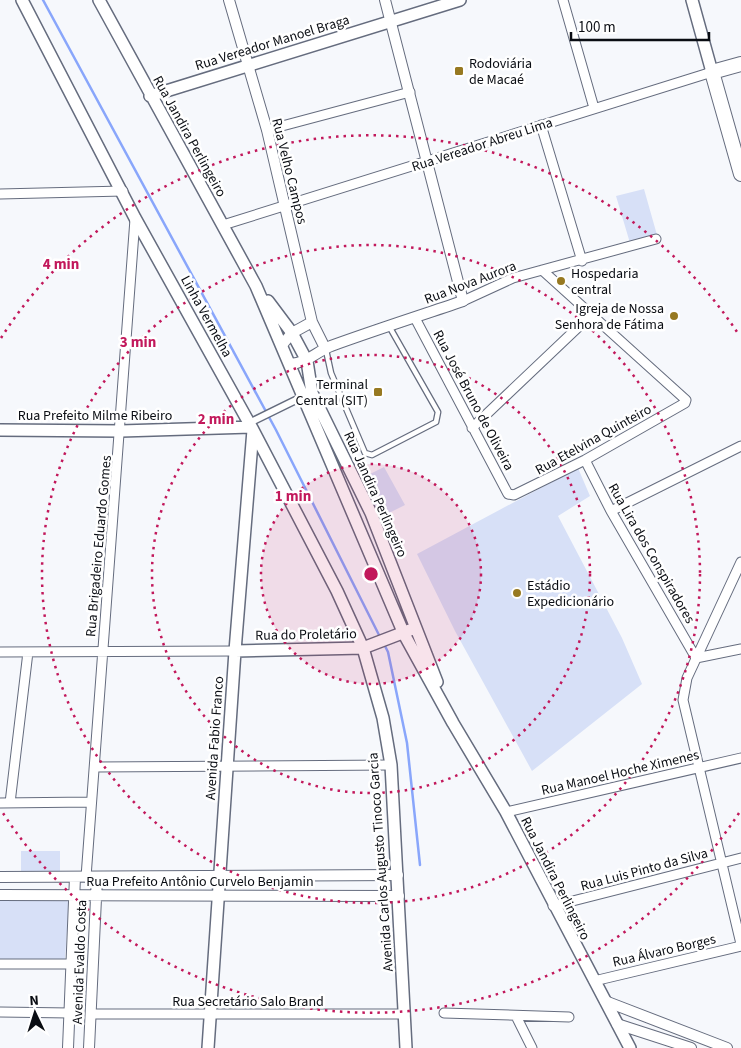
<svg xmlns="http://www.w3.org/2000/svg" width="741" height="1048" font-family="'Source Sans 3',sans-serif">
	<rect width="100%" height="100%" fill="#f6f8fc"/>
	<path fill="#d7e0f7" d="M644,189L657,235L630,243L616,196Z
		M384,467L405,505L381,517L362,478Z
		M578,468L590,496L558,516L622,638L642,684L532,771L455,631L417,554Z
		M21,851H60V873L21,874Z
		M0,898L64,899L69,902L65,959L0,961Z"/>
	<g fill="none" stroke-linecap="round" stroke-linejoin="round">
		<path stroke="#89a6fb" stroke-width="2.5" d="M43,0L276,430L380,637
			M384,644L388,652L407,743L420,865"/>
		<g stroke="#656c7e" stroke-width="7">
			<path id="service" d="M326,350L331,373L365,453L372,455L436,422L438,412L389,326"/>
		</g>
		<g stroke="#656c7e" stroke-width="9">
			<path id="pedestrian" d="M249,423L304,396"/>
		</g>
		<g stroke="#656c7e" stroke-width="11">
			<path id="minor" d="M563,0L594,108
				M541,125L582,261
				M267,130L410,92
				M0,194L123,191
				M223,225L712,72
				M463,301L513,278L656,239
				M415,318L508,494L514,495L585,460L685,403L686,400L542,270
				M472,428L591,315
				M585,460L611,511L696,658
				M611,511L741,446
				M741,562L687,678L683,700L741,944
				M0,652L235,651
				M696,658L741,649
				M96,767L391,765
				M0,803L91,802
				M10,803L28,652
				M506,812L741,758
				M86,877L135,219
				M553,906L741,858
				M0,964H71
				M594,981L741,946
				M0,1012L70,1013
				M444,1013L569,1017
				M91,1014H405
				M516,1016L532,1048"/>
		</g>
		<g stroke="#656c7e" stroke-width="12">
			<path id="tertiary" d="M229,0L267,130L312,322L325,348
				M282,345L292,333L312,322
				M290,364C307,363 316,352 331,346C375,330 419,316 463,301L385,0
				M0,877L398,875
				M0,895L399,896
				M605,1001L727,1048
				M617,1024L691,1048
				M68,1048L75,877
				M89,1048L97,877"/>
		</g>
		<g stroke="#656c7e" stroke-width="14">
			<path id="secondary" d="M22,0L135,218L253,430L337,591L363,648L383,718L391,765L406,1048
				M99,0L256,286L404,634L453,723L506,812L630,1048
				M692,0L712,72
				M150,96L460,0
				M268,301L292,333L307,361L312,393L371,513L437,682
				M0,430L121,431L251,427
				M235,651L363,648L410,630
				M208,1048L235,651L253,430"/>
		</g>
		<g stroke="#656c7e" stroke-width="16">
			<path id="trunk" d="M741,64L712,72L741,174"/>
		</g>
		<use href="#service" stroke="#fff" stroke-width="4.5"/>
		<use href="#pedestrian" stroke="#fff" stroke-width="6"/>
		<use href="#minor" stroke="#fff" stroke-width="9"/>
		<use href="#tertiary" stroke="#fff" stroke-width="10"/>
		<use href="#secondary" stroke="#fff" stroke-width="11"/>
		<use href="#trunk" stroke="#fff" stroke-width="14"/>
	</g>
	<circle cx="371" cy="574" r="110" fill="#c2185b" fill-opacity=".12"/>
	<g fill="none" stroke="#c2185b" stroke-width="2.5" stroke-dasharray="2.5 5">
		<circle cx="371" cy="574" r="110"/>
		<circle cx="371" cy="574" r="219"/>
		<circle cx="371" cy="574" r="329"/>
		<path d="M739 813A439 439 0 0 1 1 810M1 338A439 439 0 0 1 739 335"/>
	</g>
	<g fill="#977921" stroke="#fff" stroke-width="2">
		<rect x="454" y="66" width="10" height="10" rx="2.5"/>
		<circle cx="561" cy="281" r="5"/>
		<circle cx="674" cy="316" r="5"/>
		<rect x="373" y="387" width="10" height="10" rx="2.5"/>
		<circle cx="517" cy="593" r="5"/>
	</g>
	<g text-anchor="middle" stroke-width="5" stroke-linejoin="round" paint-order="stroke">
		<g font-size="14" fill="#0a0d13" stroke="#fff">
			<text transform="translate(272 42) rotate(-17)" y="5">Rua Vereador Manoel Braga</text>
			<text transform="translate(190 136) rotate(61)" y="5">Rua Jandira Perlingeiro</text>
			<text transform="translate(482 144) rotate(-18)" y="5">Rua Vereador Abreu Lima</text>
			<text transform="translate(290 171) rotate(76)" y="5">Rua Velho Campos</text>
			<text transform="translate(470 282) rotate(-21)" y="5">Rua Nova Aurora</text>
			<text transform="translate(207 316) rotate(61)" y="5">Linha Vermelha</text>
			<text transform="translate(474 400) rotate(62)" y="5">Rua José Bruno de Oliveira</text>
			<text x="95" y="420">Rua Prefeito Milme Ribeiro</text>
			<text transform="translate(593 439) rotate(-29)" y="5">Rua Etelvina Quinteiro</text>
			<text transform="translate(376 494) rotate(66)" y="5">Rua Jandira Perlingeiro</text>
			<text transform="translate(98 546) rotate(-85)" y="5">Rua Brigadeiro Eduardo Gomes</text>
			<text transform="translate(652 553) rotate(60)" y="5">Rua Lira dos Conspiradores</text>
			<text transform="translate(306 634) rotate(-1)" y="5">Rua do Proletário</text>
			<text transform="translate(214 738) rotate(-86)" y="5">Avenida Fabio Franco</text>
			<text transform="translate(620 772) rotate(-13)" y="5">Rua Manoel Hoche Ximenes</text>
			<text transform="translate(380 862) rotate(-94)" y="5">Avenida Carlos Augusto Tinoco Garcia</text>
			<text transform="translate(644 869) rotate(-15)" y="5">Rua Luis Pinto da Silva</text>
			<text transform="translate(556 878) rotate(63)" y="5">Rua Jandira Perlingeiro</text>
			<text x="200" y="886">Rua Prefeito Antônio Curvelo Benjamin</text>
			<text transform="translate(664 950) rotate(-13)" y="5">Rua Álvaro Borges</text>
			<text transform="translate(79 962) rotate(-88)" y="5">Avenida Evaldo Costa</text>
			<text x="248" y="1006">Rua Secretário Salo Brand</text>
		</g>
		<g font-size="14" fill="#0a0d13" stroke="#fff" text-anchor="start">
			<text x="469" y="68">Rodoviária<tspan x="469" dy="16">de Macaé</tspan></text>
			<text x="571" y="278">Hospedaria<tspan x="571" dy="16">central</tspan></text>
			<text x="664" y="313" text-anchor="end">Igreja de Nossa<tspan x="664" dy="16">Senhora de Fátima</tspan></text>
			<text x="368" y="389" text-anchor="end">Terminal<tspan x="368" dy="16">Central (SIT)</tspan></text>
			<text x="527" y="590">Estádio<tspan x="527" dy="16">Expedicionário</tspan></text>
		</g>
	</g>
	<circle cx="371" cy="574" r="8" fill="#c2185b" stroke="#fff" stroke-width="2.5"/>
	<g font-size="15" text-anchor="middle" font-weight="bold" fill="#c2185b" stroke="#fff" stroke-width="5" stroke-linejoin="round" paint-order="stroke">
		<text x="61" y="269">4 min</text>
		<text x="138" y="347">3 min</text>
		<text x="216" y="424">2 min</text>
		<text x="293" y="501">1 min</text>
	</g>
	<g transform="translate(35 1013) rotate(356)" stroke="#ffffff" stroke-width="4" paint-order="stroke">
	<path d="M0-4L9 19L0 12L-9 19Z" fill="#0a0d13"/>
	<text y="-8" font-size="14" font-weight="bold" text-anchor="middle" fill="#0a0d13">N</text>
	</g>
	<path d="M571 32v8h138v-8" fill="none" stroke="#0a0d13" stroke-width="2.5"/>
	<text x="578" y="32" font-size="15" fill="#0a0d13" stroke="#ffffff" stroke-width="4" paint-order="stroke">100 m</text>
</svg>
